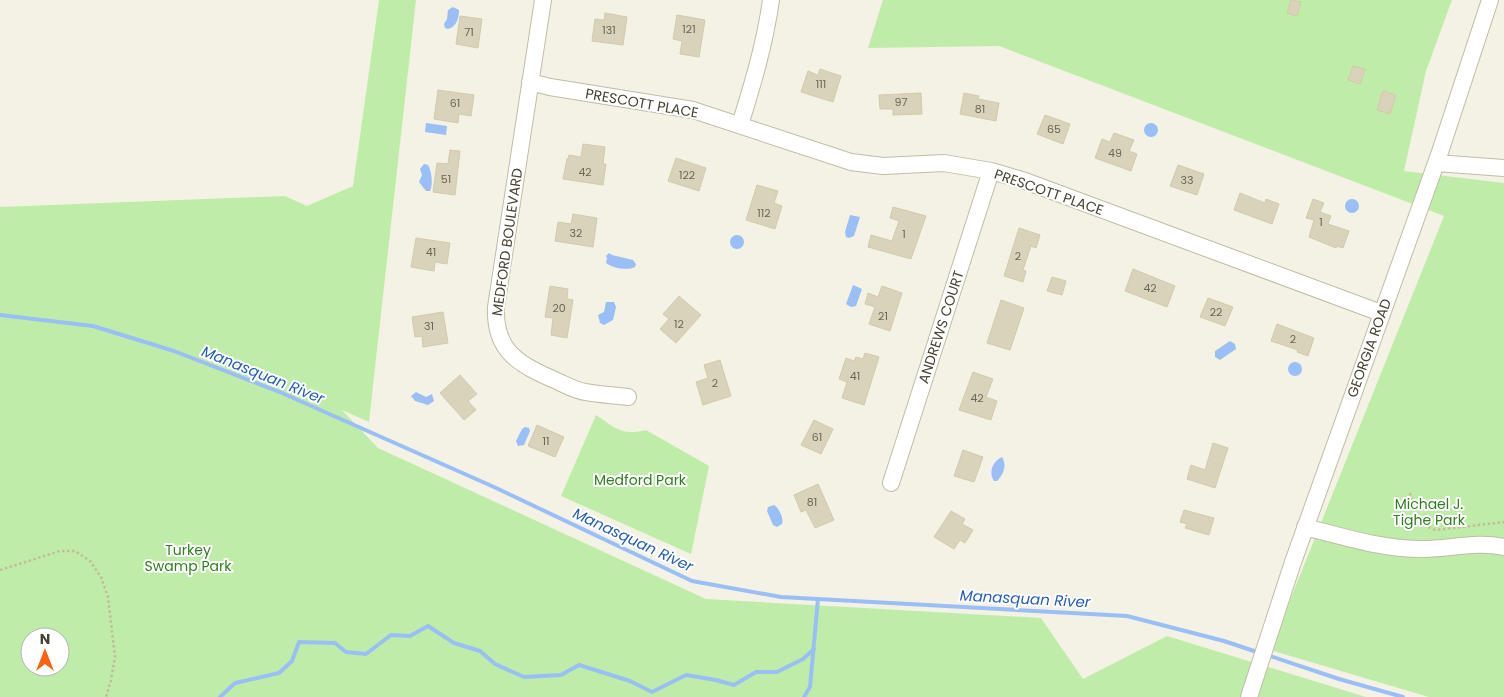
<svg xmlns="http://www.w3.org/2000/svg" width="1504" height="697" font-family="Poppins,sans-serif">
	<rect width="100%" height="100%" fill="#f4f2e4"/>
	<path fill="#c0eca9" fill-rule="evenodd" d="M379,0H416L369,422L342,410L378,448L706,599L1041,618L1083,679L1167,636L1366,697H0V207L285,196L307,206L353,186ZM30,637H60V667H30Z
		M883,0H1452L1426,71L1404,171L1504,183V697H1429L1270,650L1444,216L999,46L868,48Z
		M596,415C615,428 622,436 646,430L709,466L691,554L561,496Z"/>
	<path fill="#9abff7" d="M453,7L459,10C459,19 456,27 448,29L445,28L444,24L447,19L448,10Z
		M1144 130a7 7 0 1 1 14 0a7 7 0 1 1-14 0Z
		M426,123L447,126L446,135L425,132Z
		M424,164L428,165C432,171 433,185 430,191H426L419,182L422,175L420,169Z
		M1345 206a7 7 0 1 1 14 0a7 7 0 1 1-14 0Z
		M850,215L860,217L854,236L849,238L846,237L845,232Z
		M730 242a7 7 0 1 1 14 0a7 7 0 1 1-14 0Z
		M609,253L612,255L633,260L636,264L635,267C628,271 612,268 606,263L607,258L606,256Z
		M853,285L862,289L856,306L851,307L846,304Z
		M606,302H614L616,307L613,320L604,325L600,323L598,315L604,312Z
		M1230,341L1235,344L1236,349L1220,360L1215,357V351Z
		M1288 369a7 7 0 1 1 14 0a7 7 0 1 1-14 0Z
		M416,392L426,397L432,394L434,401L428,405L415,401L411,396Z
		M525,427L529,428L530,431L524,445L518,446L516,441L522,429Z
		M1002,457C1007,465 1004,474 997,481H994C988,472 993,461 1002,457Z
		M774,505C779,508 784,518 782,524L777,527L773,525L767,511L768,507Z"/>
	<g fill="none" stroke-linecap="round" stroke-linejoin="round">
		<path stroke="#9abff7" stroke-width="4" d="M0,315L93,326L174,351L282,393L494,487L692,581L781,597L1127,616L1224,641L1260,653
			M1267,655L1339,679L1403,697
			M220,697L235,683L279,673L292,661L299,642L335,643L346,652L366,654L391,635L410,636L428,626L454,643L480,651L495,664L524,677L561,675L579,665L630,681L652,692L686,675L716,680L734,685L756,672H777L803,659L814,649
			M804,697L810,687L818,599"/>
	</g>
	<path fill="#d9d3bb" stroke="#d2caab" d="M1291,0L1301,2L1297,16L1287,13Z
		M605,13L627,17L623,45L592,41L595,19L604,20Z
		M677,15L705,20L699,57L680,54L682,41L673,39Z
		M460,16L482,19L478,48L456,44Z
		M1353,66L1365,69L1360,84L1348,80Z
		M820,69L841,76L833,102L801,92L808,71L818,75Z
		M438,90L474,95L471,116L459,114L458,123L434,119Z
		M1383,91L1396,95L1390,114L1377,110Z
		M921,93L922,114L893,115V109H880L879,95Z
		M964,93L979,96L978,99L999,103L996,121L960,114Z
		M1045,115L1070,124L1063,144L1037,134Z
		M1114,133L1134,140L1129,151L1137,154L1131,171L1095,158L1102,139L1110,142Z
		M583,144L605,147L603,164H606L603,185L563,179L567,159H568L569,155L581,157Z
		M450,150L460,151L455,195L433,192L437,163L448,164Z
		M676,158L706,168L699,191L668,181Z
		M1178,165L1204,174L1197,195L1170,186Z
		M757,185L778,191L774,203L782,206L775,229L746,220Z
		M1240,193L1265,203L1266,199L1279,204L1272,224L1234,210Z
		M1313,199L1324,203L1320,212L1331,216L1328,224L1349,231L1343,248L1337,246L1336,248L1309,237L1314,220L1306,218Z
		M893,207L926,216L911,259L868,247L871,235L892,241L899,221L890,218Z
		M573,214L597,218L593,247L555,241L558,222L571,224Z
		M1019,228L1040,235L1036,248L1031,246L1023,270L1026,271L1023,282L1004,276Z
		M416,238L450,243L447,264L435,262L434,271L411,267Z
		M1133,269L1175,286L1167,307L1125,291Z
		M1052,277L1066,281L1062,295L1047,291Z
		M550,286L568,289L567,299L573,300L567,338L551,335L553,318L545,317Z
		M882,286L902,293L890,331L869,324L875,307L865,304L868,293L878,297Z
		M679,296L701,315L676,343L660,329L669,319L663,314Z
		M1208,298L1233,307L1225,326L1200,317Z
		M1001,300L1024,308L1010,350L987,343Z
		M443,312L448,343L423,347L422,336L415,337L412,317Z
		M1277,324L1314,338L1308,356L1297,352L1298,350L1271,341Z
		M865,353L879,357L864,405L842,398L847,382L839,379L846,358L854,361L856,357L863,359Z
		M720,360L731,396L703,405L696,382L708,378L704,365Z
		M973,372L993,379L986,397L997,401L991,420L959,410Z
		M460,375L477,394L468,401L476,410L464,420L440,393Z
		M814,420L833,429L821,454L801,445Z
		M537,425L564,437L555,457L528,446Z
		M1213,443L1228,448L1215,488L1187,479L1191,465L1205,470Z
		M963,450L983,457L974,482L954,476Z
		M818,484L834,520L815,528L806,510L801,512L794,495Z
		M1184,510L1214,518L1209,535L1185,528L1187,524L1180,522Z
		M951,511L965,519L962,524L973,530L965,543L960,540L954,549L934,537Z"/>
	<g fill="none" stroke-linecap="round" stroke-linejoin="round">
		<g stroke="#c0bca6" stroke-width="18">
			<path id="minor" d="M543,0L496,307C494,352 520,365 557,381C566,385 576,391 586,392C600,395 614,395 628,397
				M530,82L550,87L693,110L851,162L883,166L944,163L991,171L1025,181L1381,313
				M740,125C753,83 765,43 771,0
				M1436,163L1504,168
				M891,483L991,171
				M1305,527C1344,537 1382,549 1423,549C1450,549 1477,541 1504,547
				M1249,697L1293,562L1440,152L1490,0"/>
		</g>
		<path stroke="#c3bc96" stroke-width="2.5" stroke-dasharray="2.5 2.5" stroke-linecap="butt" d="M1410,493C1415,510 1417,525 1436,530L1504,522
			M0,570L60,551H75L90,561L101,577L108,597L115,657L111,680L106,697"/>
		<use href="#minor" stroke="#fff" stroke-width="16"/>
	</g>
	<g text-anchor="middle" stroke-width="4" stroke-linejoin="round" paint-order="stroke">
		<g font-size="11" fill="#6b6755">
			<text x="689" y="33">121</text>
			<text x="609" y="34">131</text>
			<text x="469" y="36">71</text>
			<text x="821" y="88">111</text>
			<text x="901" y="106">97</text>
			<text x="455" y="107">61</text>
			<text x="980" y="113">81</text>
			<text x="1054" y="133">65</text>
			<text x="1115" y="157">49</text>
			<text x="585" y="176">42</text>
			<text x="687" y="179">122</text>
			<text x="446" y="183">51</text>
			<text x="1187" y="184">33</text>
			<text x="764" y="217">112</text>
			<text x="1321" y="226">1</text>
			<text x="576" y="237">32</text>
			<text x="904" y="238">1</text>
			<text x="431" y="256">41</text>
			<text x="1018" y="260">2</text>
			<text x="1150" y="292">42</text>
			<text x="559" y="312">20</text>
			<text x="1216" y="316">22</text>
			<text x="883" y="320">21</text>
			<text x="679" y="328">12</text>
			<text x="429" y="330">31</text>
			<text x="1293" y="343">2</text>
			<text x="855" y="380">41</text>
			<text x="715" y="387">2</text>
			<text x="977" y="402">42</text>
			<text x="817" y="441">61</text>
			<text x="546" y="445">11</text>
			<text x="812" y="506">81</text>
		</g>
		<g font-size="14" fill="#464333" stroke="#fff">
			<text transform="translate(642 103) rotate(10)" y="5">PRESCOTT PLACE</text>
			<text transform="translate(1049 192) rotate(19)" y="5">PRESCOTT PLACE</text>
			<text transform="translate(507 242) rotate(-82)" y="5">MEDFORD BOULEVARD</text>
			<text transform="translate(941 327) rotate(-72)" y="5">ANDREWS COURT</text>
			<text transform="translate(1369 348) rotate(-70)" y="5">GEORGIA ROAD</text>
		</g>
		<g font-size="14" fill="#327d21" stroke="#fff">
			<text x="640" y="485">Medford Park</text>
			<text x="1429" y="509">Michael J.<tspan x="1429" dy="16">Tighe Park</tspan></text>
			<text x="188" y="555">Turkey<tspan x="188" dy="16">Swamp Park</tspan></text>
		</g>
		<g font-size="15" font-style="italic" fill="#235dbc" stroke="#fff">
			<text transform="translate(263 375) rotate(22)" y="5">Manasquan River</text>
			<text transform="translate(633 540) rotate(25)" y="5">Manasquan River</text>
			<text transform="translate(1025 599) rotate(3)" y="5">Manasquan River</text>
		</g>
	</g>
	<g transform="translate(45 652)"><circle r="24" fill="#ffffff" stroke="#b5b4ad"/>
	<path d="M0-4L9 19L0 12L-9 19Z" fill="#ff6310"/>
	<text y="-8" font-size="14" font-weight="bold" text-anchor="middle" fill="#464333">N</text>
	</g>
</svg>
